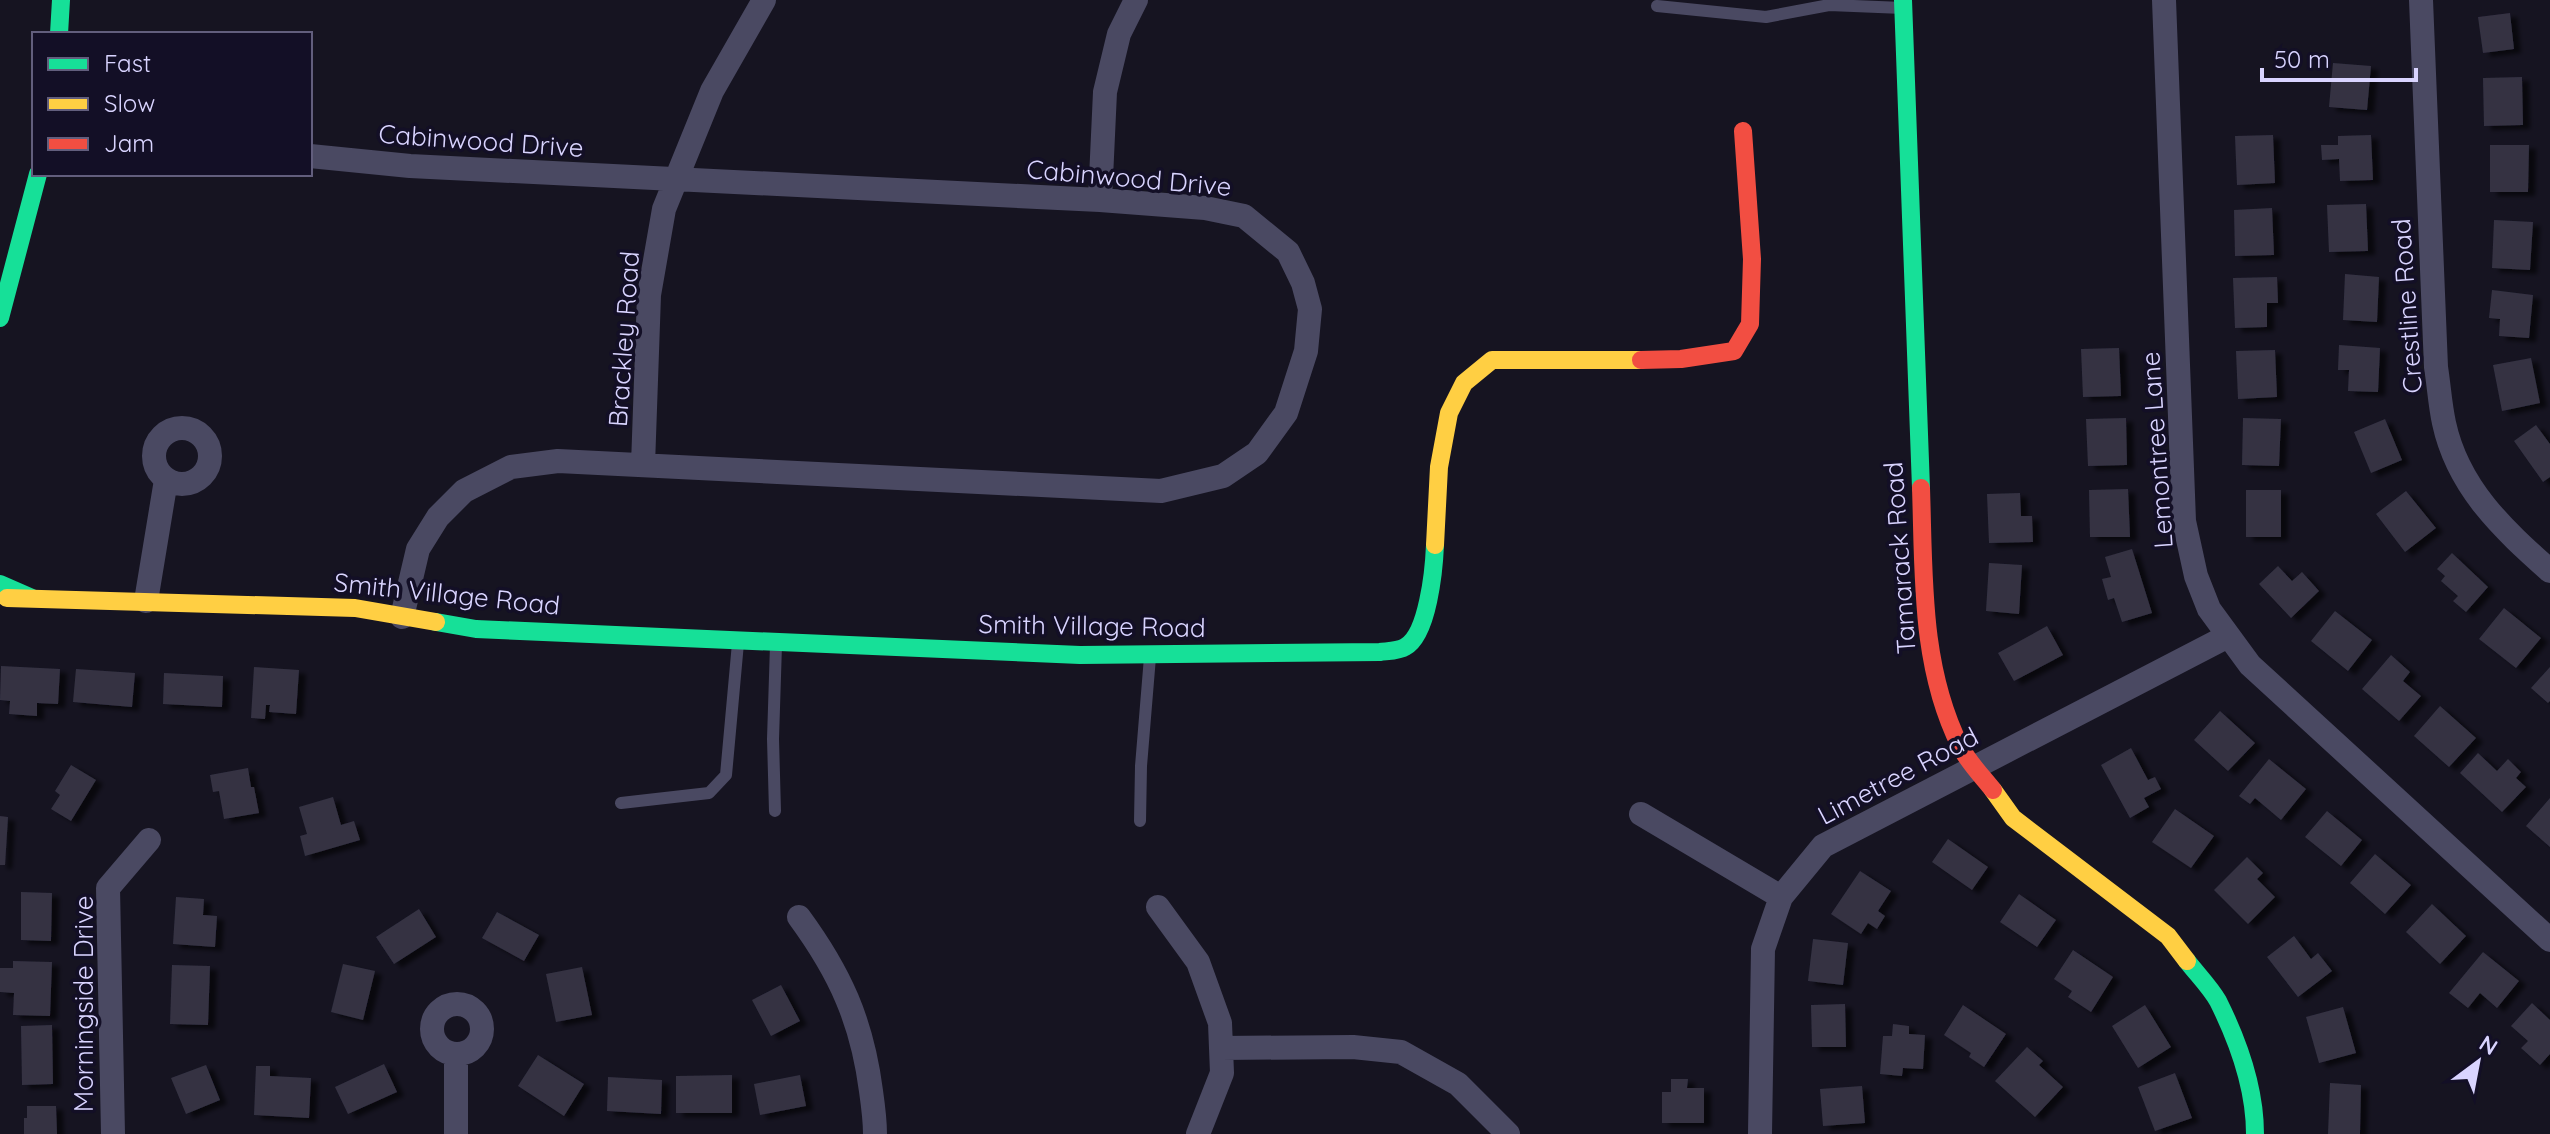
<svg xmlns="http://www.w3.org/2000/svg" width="2550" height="1134" font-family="Quicksand,sans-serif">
	<defs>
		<filter id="shadow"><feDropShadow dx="7" dy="4" stdDeviation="2" flood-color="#0009"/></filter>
	</defs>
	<rect width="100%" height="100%" fill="#161421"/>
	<path fill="#343243" filter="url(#shadow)" d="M2510,13L2514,49L2483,53L2478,17Z
		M2333,63L2371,66L2367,110L2329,107Z
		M2522,77L2523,125L2484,126L2483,78Z
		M2273,135L2275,183L2237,185L2235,136Z
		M2371,135L2373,180L2340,181L2339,159L2322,160L2321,145H2338V136Z
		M2490,145H2529L2528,192H2490Z
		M2366,204L2368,251L2329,252L2327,205Z
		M2272,208L2274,255L2235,256L2234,210Z
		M2494,220L2533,222L2530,270L2492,268Z
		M2345,274L2379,277L2377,322L2343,320Z
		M2277,277L2278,303H2267V327L2235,328L2233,278Z
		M2492,290L2533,295L2529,338L2499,336L2500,319L2489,318Z
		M2339,345L2380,348L2378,392L2348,391L2349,370H2338Z
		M2119,348L2121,396L2083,397L2081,349Z
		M2275,350L2277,397L2238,399L2236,351Z
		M2531,358L2540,403L2502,411L2493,365Z
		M2126,418L2127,465L2088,466L2086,419Z
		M2243,418L2281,419L2279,466L2242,465Z
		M2385,419L2402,460L2371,473L2354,432Z
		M2536,425L2550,444V477L2543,482L2514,441Z
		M2128,489L2130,537H2090L2089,490Z
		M2246,490H2281V537H2246Z
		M2406,491L2436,528L2405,552L2376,514Z
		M2020,493L2021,516H2032L2033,542L1989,543L1987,494Z
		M2132,549L2152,613L2122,622L2114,598L2108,600L2102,579L2111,577L2105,557Z
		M2452,553L2488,587L2466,612L2453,601L2458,596L2441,581L2445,576L2437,569Z
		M1989,563L2022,565L2019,614L1986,611Z
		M2278,566L2292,581L2302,572L2319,591L2291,618L2259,584Z
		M2504,608L2541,638L2516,668L2479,639Z
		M2335,611L2372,640L2348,671L2311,641Z
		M2047,626L2063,655L2014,681L1998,653Z
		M2391,655L2410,672L2403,681L2421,696L2399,721L2362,689Z
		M1,666L60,669L58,704L37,703V716L9,714L10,701L0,700Z
		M254,667L299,670L296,714L269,712L270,705H266L265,719L251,718Z
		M2550,667V701L2548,703L2531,688Z
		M76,669L135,673L132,707L73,702Z
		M164,673L223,676L222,707L163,704Z
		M2440,706L2476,738L2449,767L2414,736Z
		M2220,711L2255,743L2228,771L2194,740Z
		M2131,748L2148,780L2155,777L2161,789L2144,798L2149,807L2130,818L2101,765Z
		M2478,753L2497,771L2508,759L2521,772L2516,778L2526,787L2502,812L2460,773Z
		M2269,759L2306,789L2281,820L2255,798L2250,804L2239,796Z
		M71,765L96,780L71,821L51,809L60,795L55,791Z
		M248,768L251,787H254L259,813L224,819L219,791L213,792L210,775Z
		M333,797L341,825L354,821L360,840L305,856L300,836L307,834L299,807Z
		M2550,798V847L2526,826Z
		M2175,809L2214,836L2191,868L2152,842Z
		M2327,811L2362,840L2341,866L2305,837Z
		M0,816L8,817L5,865H0Z
		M1948,839L1988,867L1972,890L1932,862Z
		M2375,854L2411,885L2385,914L2350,883Z
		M2247,857L2263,873L2257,879L2275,897L2248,924L2214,890Z
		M1860,871L1891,891L1878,911L1885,916L1877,929L1868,923L1861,934L1831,914Z
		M21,892L52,893L51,941L21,940Z
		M2019,894L2056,920L2037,947L2000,922Z
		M176,897L204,899L203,915L217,916L215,947L173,944Z
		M2432,904L2466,936L2440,964L2406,932Z
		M419,909L436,937L394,964L376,937Z
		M497,912L539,935L524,961L482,938Z
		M2294,936L2311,959L2318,953L2332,971L2298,997L2267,957Z
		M1813,939L1848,943L1843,985L1808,981Z
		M2073,950L2113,977L2091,1012L2068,997L2072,991L2054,979Z
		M2483,952L2519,981L2497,1008L2480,993L2468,1008L2449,993Z
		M13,961L52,962L50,1016L13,1015L14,993L0,992V968H13Z
		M343,964L375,971L363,1020L331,1012Z
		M172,965L210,966L208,1025L170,1024Z
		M582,967L592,1015L556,1022L546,974Z
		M781,985L800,1021L771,1036L752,1000Z
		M2532,1003L2550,1020V1054L2540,1065L2521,1048L2528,1041L2511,1026Z
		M1845,1004L1846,1047H1812L1811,1005Z
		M1963,1005L2006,1034L1984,1067L1969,1057L1971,1053L1944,1035Z
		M2145,1005L2171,1047L2138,1068L2112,1026Z
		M2343,1007L2356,1053L2319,1063L2306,1017Z
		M1893,1024L1909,1026V1034L1925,1035L1923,1069L1903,1068L1902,1076L1880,1074L1883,1036H1892Z
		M52,1025L53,1084L22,1085L21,1026Z
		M2027,1047L2043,1061L2039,1065L2063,1087L2035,1117L1995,1081Z
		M538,1055L584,1084L564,1116L518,1086Z
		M384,1064L397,1092L348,1114L335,1087Z
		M206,1065L220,1100L186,1114L171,1078Z
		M256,1066H270V1076L311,1078L309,1118L254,1115Z
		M2175,1073L2192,1118L2155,1131L2138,1087Z
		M732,1075V1113H676V1076Z
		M800,1075L806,1106L760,1115L754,1084Z
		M608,1077L662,1080L661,1114L607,1111Z
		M1671,1079H1688L1687,1088H1704V1123H1662V1092H1671Z
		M2330,1083L2361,1085L2360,1134H2328Z
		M1862,1086L1865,1123L1823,1126L1820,1089Z
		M27,1106H56L57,1134H24V1118H27Z"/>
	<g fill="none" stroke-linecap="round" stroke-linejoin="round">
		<path stroke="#4a4962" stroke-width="12" d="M1657,6L1766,17L1829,5L1903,8
			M621,803L709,793L726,775L738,643
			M775,811L773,739L776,645
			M1140,821L1141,766L1150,657"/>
		<path stroke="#4a4962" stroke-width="24" d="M2164,0L2184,521L2196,576L2209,609L2250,665L2550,940
			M2421,0L2436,367C2439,386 2440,405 2444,423C2458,488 2503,529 2550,571
			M310,156L410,166L1100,200L1205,208L1244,216L1288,252L1303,283L1310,309L1306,351L1286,413L1257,453L1223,476L1161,491L558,461L511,467L464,491L438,517L418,549L402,617
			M1100,200L1105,92L1119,34L1136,0
			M154 456a28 28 0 1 1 56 0a28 28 0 1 1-56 0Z
			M643,465L649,295L664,209L712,91L764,0
			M146,601L166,480
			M1641,814L1781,897
			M1158,907L1198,962L1220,1023L1222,1073L1198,1134
			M799,917C840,973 862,1021 871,1091C873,1105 875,1120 875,1134
			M432 1029a25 25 0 1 1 50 0a25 25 0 1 1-50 0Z
			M1221,1048L1353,1047L1401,1052L1458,1084L1508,1134
			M113,1134L108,888L149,840
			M456,1134V1054
			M1760,1134L1763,949L1781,897L1823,846L2228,636"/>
		<path stroke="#16e098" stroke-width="18" d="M1903,0L1921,488
			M59,34L61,0
			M0,318L38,174
			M0,584L32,598
			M436,622L476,629L1080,655L1380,652C1387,651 1399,651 1405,647C1428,635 1434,569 1435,545
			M2187,961C2197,974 2210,987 2218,1001C2238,1041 2255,1089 2255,1134"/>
		<path stroke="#ffcf43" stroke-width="18" d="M1435,545L1439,467L1449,413L1464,383L1492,360H1641
			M7,598L355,608L436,622
			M1993,790L2013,818L2168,936L2187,961"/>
		<path stroke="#f24e42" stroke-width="18" d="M1641,360L1681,359L1734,351L1750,324L1752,259L1743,131
			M1921,488C1924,575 1920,666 1960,746C1968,762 1982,776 1993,790"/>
	</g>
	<g text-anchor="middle" stroke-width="7" stroke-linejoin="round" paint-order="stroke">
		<g font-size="26" fill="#d9d4ff" stroke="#130f26">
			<text transform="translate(481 141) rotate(4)" y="9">Cabinwood Drive</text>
			<text transform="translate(1129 178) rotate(5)" y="9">Cabinwood Drive</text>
			<text transform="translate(2407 306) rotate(-94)" y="9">Crestline Road</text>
			<text transform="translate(624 339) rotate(-86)" y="9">Brackley Road</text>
			<text transform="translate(2157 450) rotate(-94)" y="9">Lemontree Lane</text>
			<text transform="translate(1900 558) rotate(-94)" y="9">Tamarack Road</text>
			<text transform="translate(447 594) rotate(6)" y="9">Smith Village Road</text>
			<text transform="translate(1092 626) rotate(1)" y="9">Smith Village Road</text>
			<text transform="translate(1898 776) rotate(-28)" y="9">Limetree Road</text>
			<text transform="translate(84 1004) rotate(-90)" y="9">Morningside Drive</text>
		</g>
	</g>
	<rect x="32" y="32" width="280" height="144" fill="#130f26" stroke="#625e7d" stroke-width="2"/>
	<rect x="48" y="58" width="40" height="12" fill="#16e098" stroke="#625e7d" stroke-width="2"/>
	<text x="104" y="72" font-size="24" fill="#d9d4ff">Fast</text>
	<rect x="48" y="98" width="40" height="12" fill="#ffcf43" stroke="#625e7d" stroke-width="2"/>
	<text x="104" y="112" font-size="24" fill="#d9d4ff">Slow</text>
	<rect x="48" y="138" width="40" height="12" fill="#f24e42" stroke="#625e7d" stroke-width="2"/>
	<text x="104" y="152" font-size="24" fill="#d9d4ff">Jam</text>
	<g transform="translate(2478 1062) rotate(32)" stroke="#130f26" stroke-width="6" paint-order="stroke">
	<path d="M0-6L14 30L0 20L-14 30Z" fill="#d9d4ff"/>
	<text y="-12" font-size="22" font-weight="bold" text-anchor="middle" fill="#d9d4ff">N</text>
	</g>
	<path d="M2262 68v12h154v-12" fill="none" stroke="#d9d4ff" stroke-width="4"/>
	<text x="2274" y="68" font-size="24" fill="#d9d4ff" stroke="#130f26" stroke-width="6" paint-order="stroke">50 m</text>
</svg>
